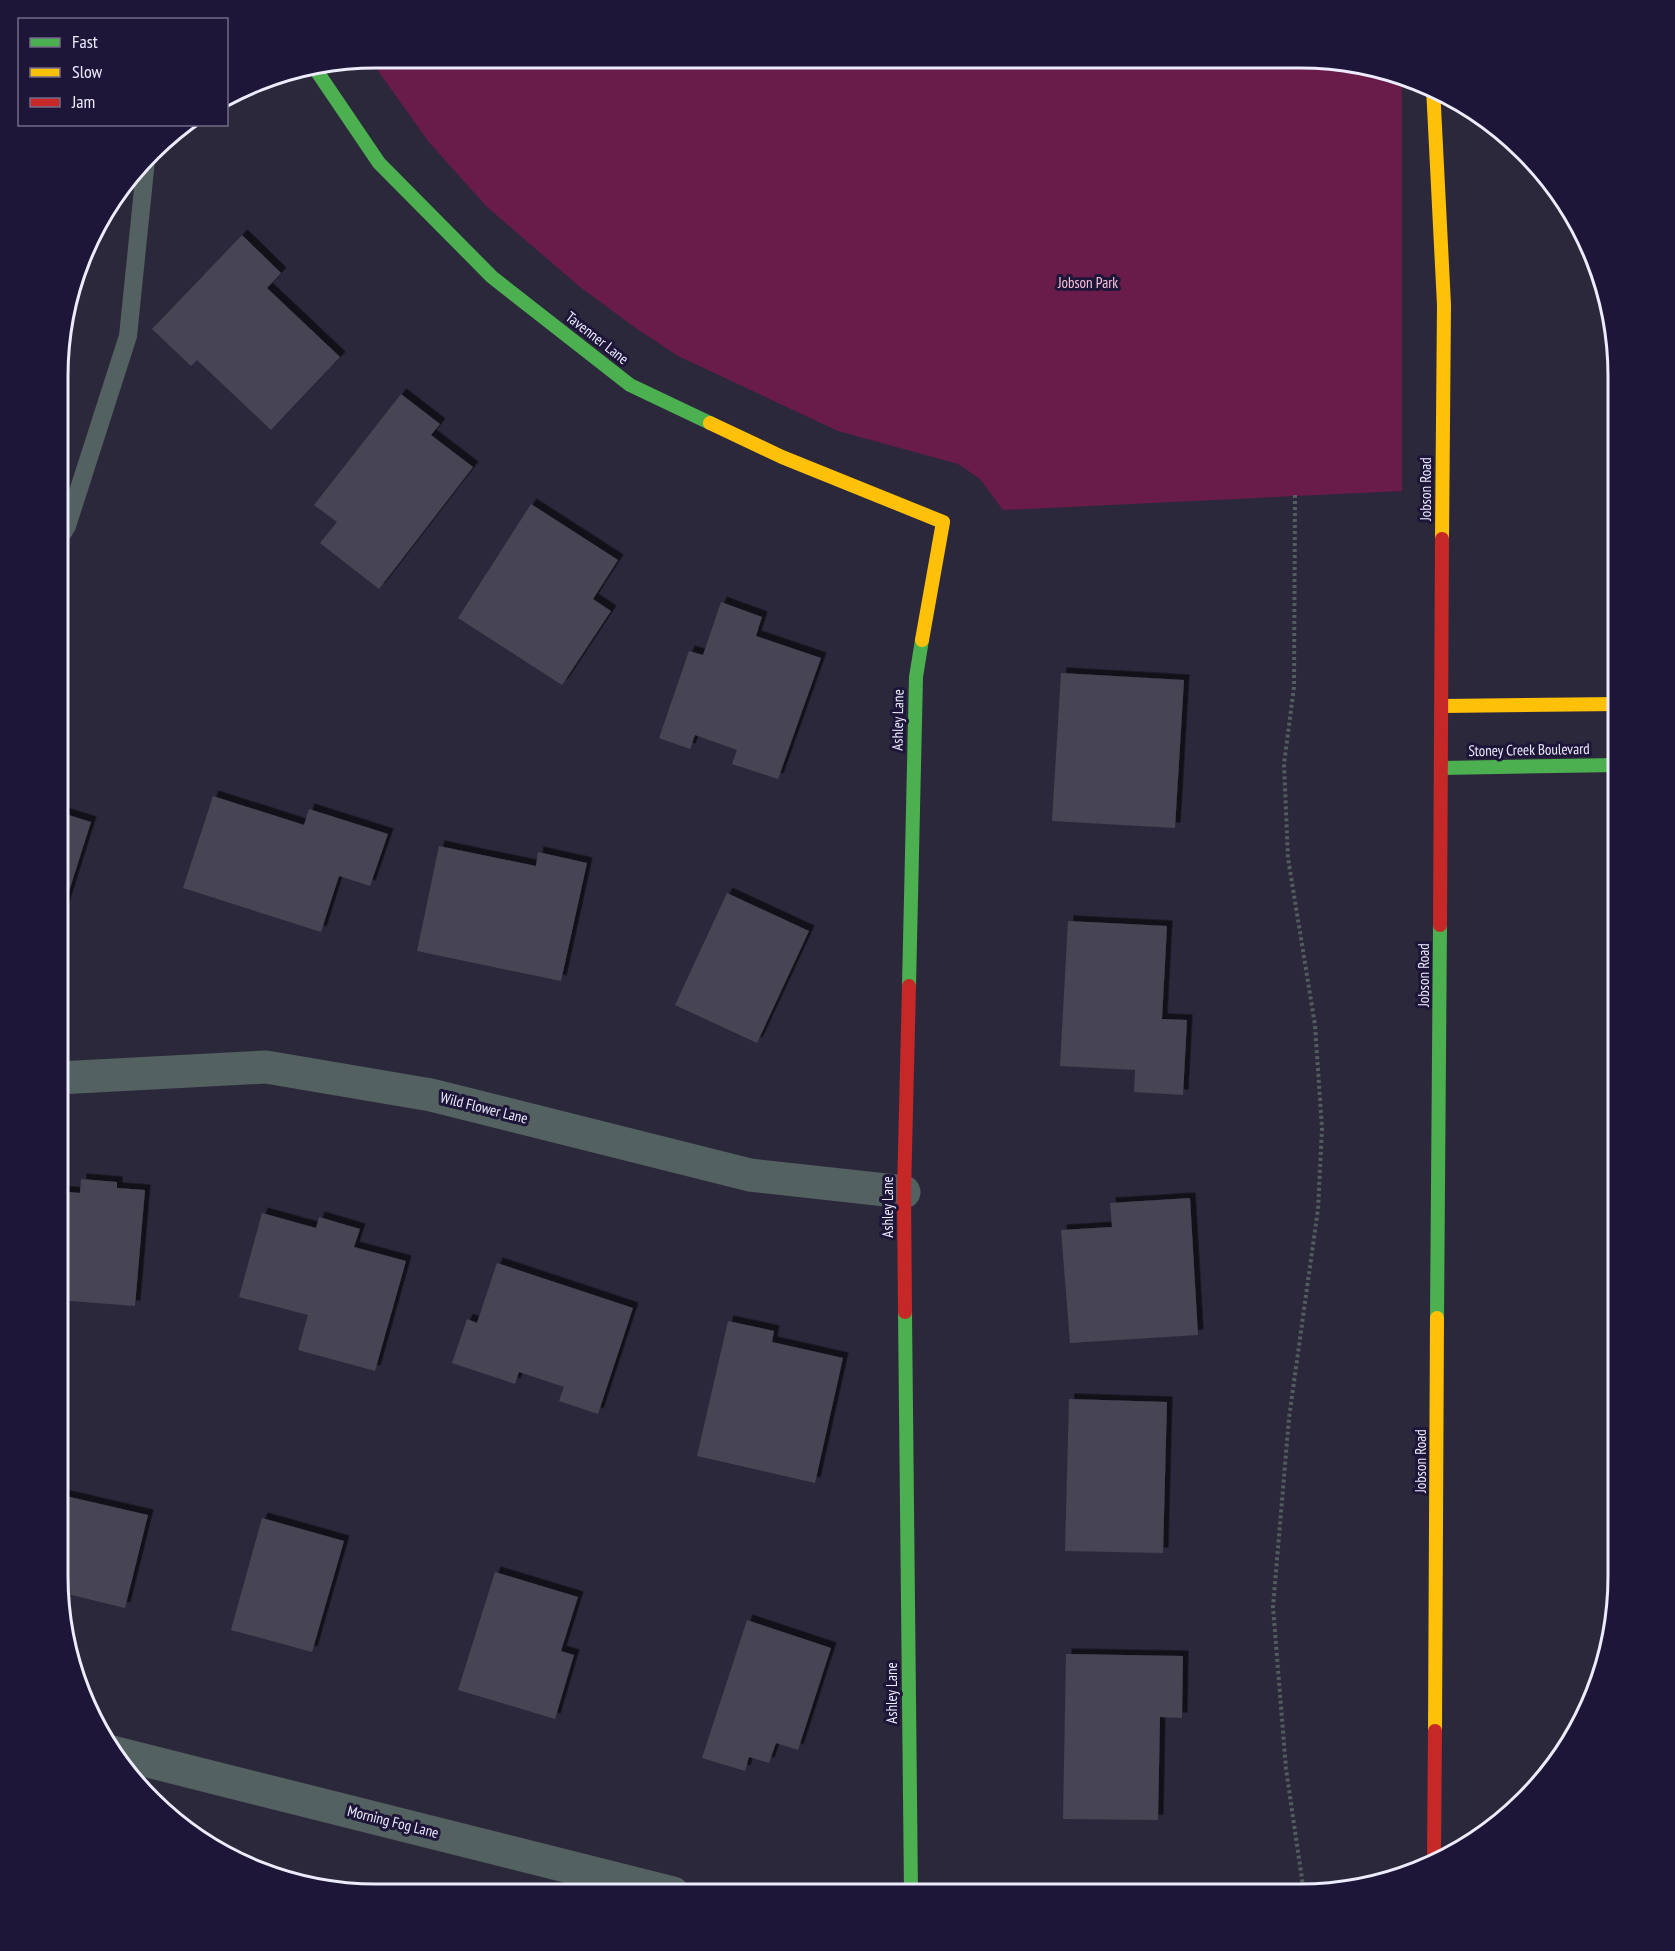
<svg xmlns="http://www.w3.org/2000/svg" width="1675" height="1951" font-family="'PT Sans Narrow',sans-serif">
	<defs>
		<filter id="shadow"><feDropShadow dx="5.5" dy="-5.5" stdDeviation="0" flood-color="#0009"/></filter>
	</defs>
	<rect width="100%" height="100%" fill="#2c283b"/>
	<path fill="#691b49" d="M376,57L1341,60L1402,76V491L1003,510L980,479L958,464L838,431L678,356L637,329L580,287L486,206L428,141L369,58Z"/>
	<path fill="#464453" filter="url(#shadow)" d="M242,235L281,273L267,288L340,357L271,430L197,360L191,366L152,329Z
		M401,394L440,424L431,435L473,467L379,589L320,543L337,522L314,505Z
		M531,504L618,560L593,599L611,611L562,685L458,618Z
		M721,602L762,617L756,636L821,658L778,779L732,764L737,750L695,735L690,749L659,738L689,651L703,655Z
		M1061,673L1184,680L1175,828L1052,821Z
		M213,796L304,825L309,809L388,834L370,886L339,876L321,932L183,888Z
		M59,812L91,822L59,923H58Z
		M439,846L536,866L538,852L587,863L561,981L417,951Z
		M727,893L809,931L757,1043L675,1005Z
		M1068,921L1167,926L1162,1019L1187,1020L1183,1095L1134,1092L1135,1070L1060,1066Z
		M81,1179L117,1182V1188L145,1190L135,1306L58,1300V1191L80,1193Z
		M1190,1198L1198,1335L1070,1343L1061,1230L1112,1227L1110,1203Z
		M262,1213L316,1228L319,1217L360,1229L354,1247L406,1261L375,1371L298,1350L308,1315L239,1297Z
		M497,1263L633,1308L598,1414L559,1401L564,1387L519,1372L515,1384L452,1363L467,1319L477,1323Z
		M728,1321L774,1331L772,1342L843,1358L815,1483L697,1456Z
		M1069,1399L1167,1402L1163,1553L1065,1551Z
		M57,1494L148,1515L125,1608L59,1592Z
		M262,1518L344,1541L312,1652L231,1630Z
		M495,1572L578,1597L561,1651L574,1655L555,1719L458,1690Z
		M747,1620L831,1648L798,1750L776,1743L769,1763L749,1757L745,1771L702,1758Z
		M1066,1654L1183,1656L1182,1718L1160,1717L1158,1820L1063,1819Z"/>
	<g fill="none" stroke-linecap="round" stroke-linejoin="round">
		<path stroke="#535c5f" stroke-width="4" stroke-dasharray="3 3" stroke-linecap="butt" d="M1295,495L1294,687L1284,764L1288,858L1315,1025L1322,1129L1318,1209L1289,1418L1273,1607L1286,1769L1304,1893"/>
		<path stroke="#536160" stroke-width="18" d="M59,539L67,526L128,336L146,160"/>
		<path stroke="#536160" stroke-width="33" d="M58,1078L266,1067L431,1095L750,1175L904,1192
			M112,1752L673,1893"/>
		<path stroke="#4caf50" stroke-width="14" d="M314,67L379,163L492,277L630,385L710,423
			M1441,768L1618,765
			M909,986L916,677L922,640
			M905,1312L911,1893
			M1437,1318L1440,925"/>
		<path stroke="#ffc107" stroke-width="14" d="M1433,87L1444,305L1442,539
			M710,423L782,457L943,522L922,640
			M1442,706L1618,704
			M1435,1731L1437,1318"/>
		<path stroke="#c62828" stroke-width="14" d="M1440,925L1442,539
			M905,1312L904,1192L909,986
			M1434,1862L1435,1731"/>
	</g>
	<g text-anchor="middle" stroke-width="6" stroke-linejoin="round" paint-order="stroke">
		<g font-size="15" fill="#fac1d9" stroke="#1e1638">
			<text x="1088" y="288">Jobson Park</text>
		</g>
		<g font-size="15" fill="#edebfe" stroke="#1e1638">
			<text transform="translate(597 338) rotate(38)" y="5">Tavenner Lane</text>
			<text transform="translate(1426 489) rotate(-90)" y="5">Jobson Road</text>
			<text transform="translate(898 720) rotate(-89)" y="5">Ashley Lane</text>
			<text transform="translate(1529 750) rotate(-1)" y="5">Stoney Creek Boulevard</text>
			<text transform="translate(1424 975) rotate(-90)" y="5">Jobson Road</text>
			<text transform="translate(484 1108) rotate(14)" y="5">Wild Flower Lane</text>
			<text transform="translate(888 1207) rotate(-90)" y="5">Ashley Lane</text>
			<text transform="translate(1421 1461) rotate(-90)" y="5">Jobson Road</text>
			<text transform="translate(892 1693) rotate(-90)" y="5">Ashley Lane</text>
			<text transform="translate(393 1822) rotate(14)" y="5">Morning Fog Lane</text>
		</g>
	</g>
	<path d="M0 0H1675V1951H0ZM376 68H1300A308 308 0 0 1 1608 376V1576A308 308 0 0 1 1300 1884H376A308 308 0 0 1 68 1576V376A308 308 0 0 1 376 68Z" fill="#1e1638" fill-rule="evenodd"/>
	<path fill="none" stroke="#edebfe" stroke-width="3" d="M376 68H1300A308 308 0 0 1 1608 376V1576A308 308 0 0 1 1300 1884H376A308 308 0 0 1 68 1576V376A308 308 0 0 1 376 68Z"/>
	<rect x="18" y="18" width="210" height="108" fill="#1e1638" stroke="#716b87" stroke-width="1.5"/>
	<rect x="30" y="38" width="30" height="9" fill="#4caf50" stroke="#716b87" stroke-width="1.5"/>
	<text x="72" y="48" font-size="18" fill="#edebfe">Fast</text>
	<rect x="30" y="68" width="30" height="9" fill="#ffc107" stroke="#716b87" stroke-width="1.5"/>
	<text x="72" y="78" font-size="18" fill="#edebfe">Slow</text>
	<rect x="30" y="98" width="30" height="9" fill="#c62828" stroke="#716b87" stroke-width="1.5"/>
	<text x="72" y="108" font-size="18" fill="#edebfe">Jam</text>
</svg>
